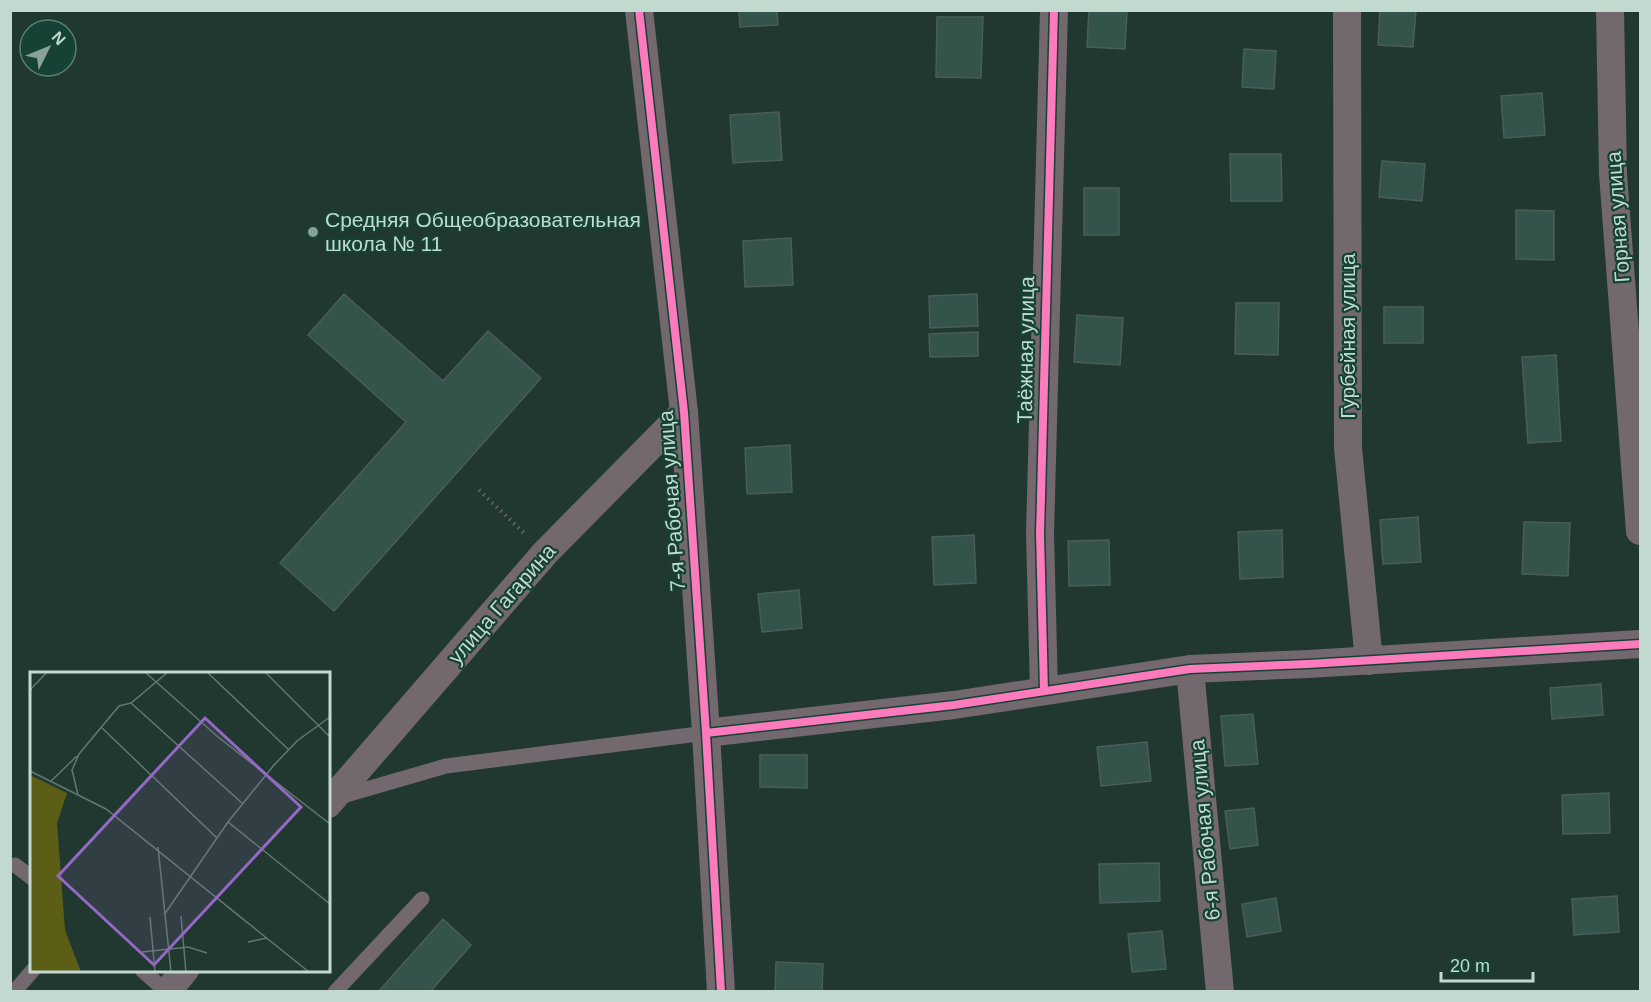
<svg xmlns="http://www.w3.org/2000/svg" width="1651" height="1002" font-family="Arial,sans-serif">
	<rect width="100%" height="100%" fill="#203830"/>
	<path fill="#34544b" stroke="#4a5d56" stroke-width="1.5" d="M739,10H777L778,25L740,27Z
		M1089,10H1127L1125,49L1087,47Z
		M1380,10H1416L1413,47L1378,45Z
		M937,17H983L981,78L936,77Z
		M1244,49L1276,51L1274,89L1242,87Z
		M1542,93L1545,135L1504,138L1501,96Z
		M779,112L782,160L733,163L730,115Z
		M1230,154H1281L1282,201H1231Z
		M1382,161L1425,164L1422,201L1379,197Z
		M1084,188H1119V235H1084Z
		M1516,210L1554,211V260L1516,259Z
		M791,238L793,285L745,287L743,241Z
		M344,294L443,381L488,331L541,378L334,611L280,563L406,422L308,335Z
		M977,294L978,326L930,328L929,296Z
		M1236,303H1279L1278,355L1235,354Z
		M1384,307H1423V343H1384Z
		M1077,315L1123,318L1120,365L1074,362Z
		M978,332V356L930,357L929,334Z
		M1556,355L1561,441L1528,443L1522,357Z
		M790,445L792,492L747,494L745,448Z
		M1418,517L1421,562L1383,564L1380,520Z
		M1524,522L1570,523L1568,576L1522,574Z
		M1282,530L1283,577L1240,579L1238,532Z
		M974,535L976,583L934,585L932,537Z
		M1109,540L1110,585L1069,586L1068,541Z
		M799,590L802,628L762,632L758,594Z
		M1601,684L1603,715L1552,719L1550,688Z
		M1253,714L1258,764L1225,766L1221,716Z
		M1147,742L1151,781L1101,786L1097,747Z
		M760,755H807V788L760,787Z
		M1609,793L1610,833L1563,834L1562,795Z
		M1254,808L1258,845L1230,849L1225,811Z
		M1159,863L1160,901L1100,903L1099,864Z
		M1617,896L1619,932L1574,935L1572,899Z
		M1276,898L1281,931L1247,937L1242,904Z
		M443,919L471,945L430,992H378Z
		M1162,931L1166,969L1132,972L1128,934Z
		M776,962L823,964L822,992H775Z"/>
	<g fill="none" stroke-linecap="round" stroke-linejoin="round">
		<path stroke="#656466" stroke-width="4" stroke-dasharray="1.5 4.5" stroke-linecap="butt" d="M479,490L525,534"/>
		<path stroke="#73686e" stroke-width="15" d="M339,797L446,766L706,733
			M15,865L32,878
			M142,970L167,992
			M14,992L33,970
			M335,992L422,899"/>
		<path stroke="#73686e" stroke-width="28" d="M639,10L684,412L706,733L721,992
			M1347,10L1348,448L1369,661
			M1610,10L1613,174L1640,531
			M1190,669L1220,992
			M1044,691L1040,534L1054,10
			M706,733L954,705L1190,669L1308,664L1640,644
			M328,804L545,553L684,412
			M167,992L185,970"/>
		<g stroke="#154234" stroke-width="11">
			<path id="cycleway" d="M639,10L684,412L706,733L721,992
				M1044,691L1040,534L1054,10
				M706,733L954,705L1190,669L1308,664L1640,644"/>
		</g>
		<use href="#cycleway" stroke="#fd7abc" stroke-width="8"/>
	</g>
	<circle fill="#89a198" stroke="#154234" stroke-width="2" cx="313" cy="232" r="6"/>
	<g text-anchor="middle" stroke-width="4.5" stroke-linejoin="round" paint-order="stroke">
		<g font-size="21" fill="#c2d9d0" stroke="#154234">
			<text transform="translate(1618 217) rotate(-94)" y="7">Горная улица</text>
			<text transform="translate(1348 336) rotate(-90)" y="7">Гурбейная улица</text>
			<text transform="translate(1026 350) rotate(-89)" y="7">Таёжная улица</text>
			<text transform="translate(672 501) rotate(-94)" y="7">7-я Рабочая улица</text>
			<text transform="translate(502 604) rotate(-49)" y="7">улица Гагарина</text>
			<text transform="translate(1205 830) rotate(-95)" y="7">6-я Рабочая улица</text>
		</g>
		<g font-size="21" fill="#c2d9d0" stroke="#154234" text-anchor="start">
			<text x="325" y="227">Средняя Общеобразовательная<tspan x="325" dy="24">школа № 11</tspan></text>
		</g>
	</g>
	<g transform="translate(30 672)">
		<rect width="300" height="300" fill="#203830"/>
		<path d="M0,103L37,121L27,151L35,258L51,300H0Z" fill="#5c5e16"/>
		<path fill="none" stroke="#617870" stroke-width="1.5" d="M115,0L188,65L300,152M177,0L259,78M235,0L300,65M0,18L17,0M101,31L213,132M72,56L187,166M0,99L76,137L279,300M21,109L47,84M48,123L42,98L49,82L89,34L101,31L138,0M198,150L300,232M128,175L141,300M134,243L198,150L244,93L267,69L300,45M151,244L156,300M120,245L125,300M218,270L237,266M112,280L158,275L177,281"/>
		<path fill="#9469c5" fill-opacity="0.15" stroke="#9469c5" stroke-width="3" d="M175,46L271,135L124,293L28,204Z"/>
		<rect width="300" height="300" fill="none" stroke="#c2d9d0" stroke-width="3"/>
	</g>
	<rect width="1651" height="1002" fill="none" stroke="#c2d9d0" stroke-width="24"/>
	<g transform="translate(48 48) rotate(47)"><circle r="28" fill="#154234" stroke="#5a7e72" stroke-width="1.5"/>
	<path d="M0-4.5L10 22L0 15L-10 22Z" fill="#89a198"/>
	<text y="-9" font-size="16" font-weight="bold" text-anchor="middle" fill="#c2d9d0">N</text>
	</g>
	<path d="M1441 972v9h92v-9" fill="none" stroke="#c2d9d0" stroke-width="3"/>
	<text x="1450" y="972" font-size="18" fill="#c2d9d0" stroke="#154234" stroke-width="4.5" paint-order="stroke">20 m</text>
</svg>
